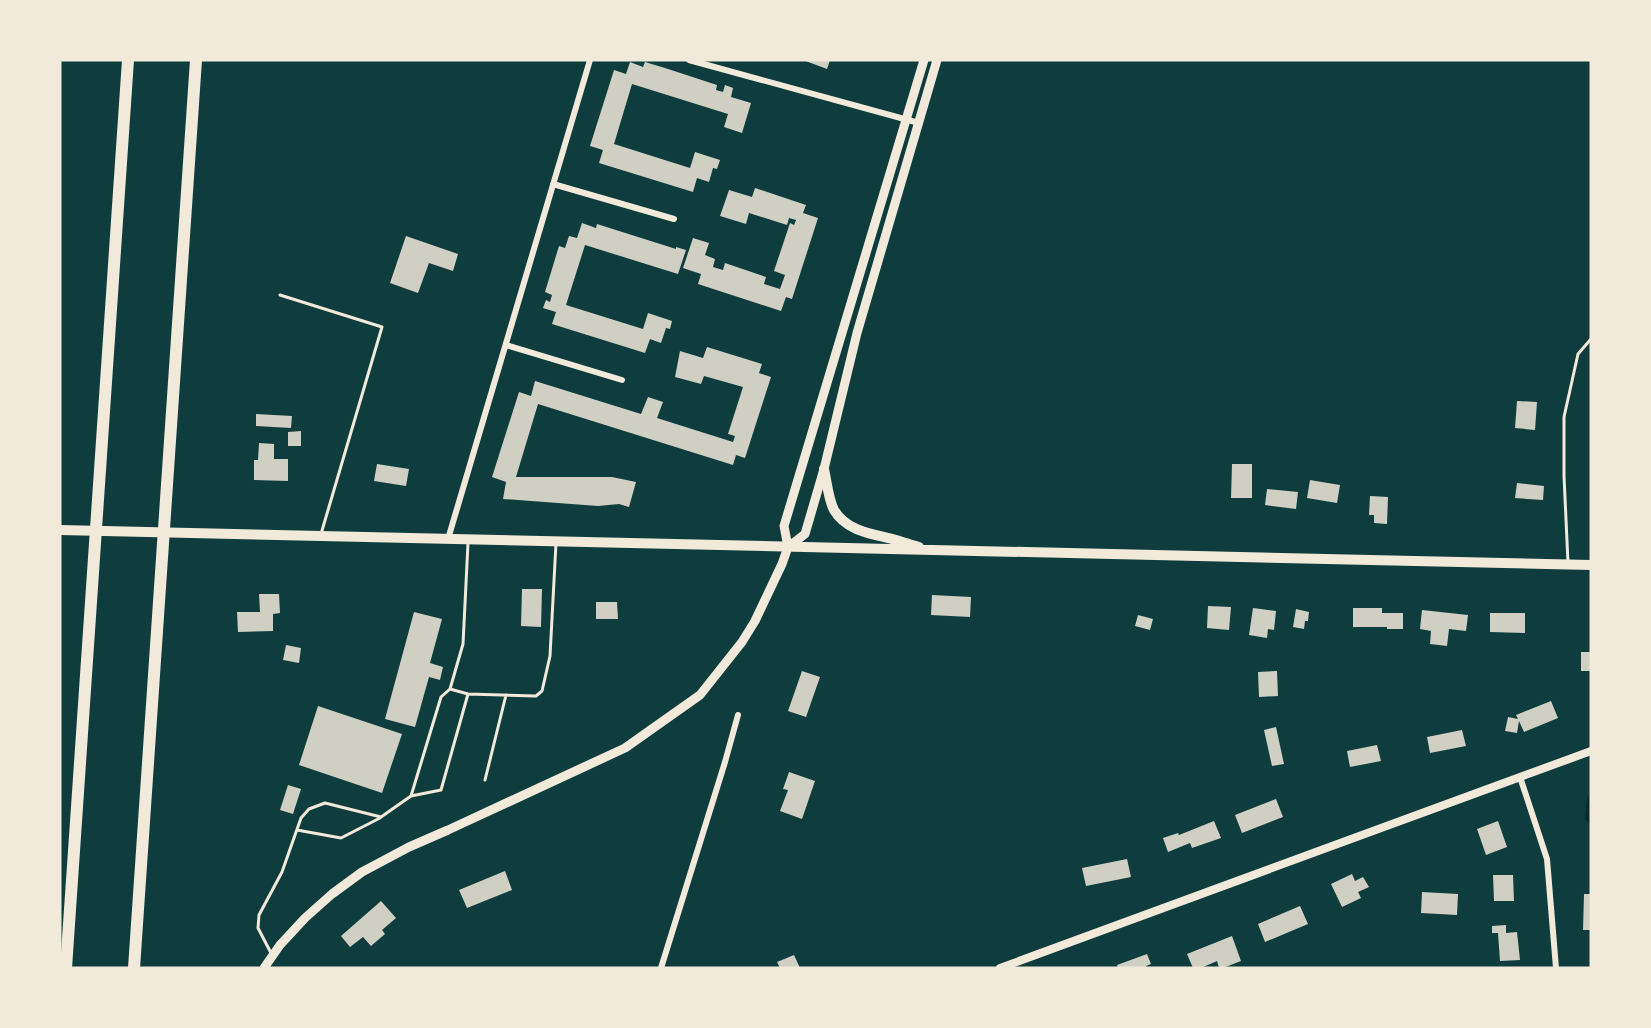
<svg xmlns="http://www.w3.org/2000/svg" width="1651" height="1028" font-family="Overpass,sans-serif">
	<rect width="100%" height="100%" fill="#0f3d3e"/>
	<path fill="#0a2a2b" d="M1591,791V825L1585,819L1587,799Z"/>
	<path fill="#cfcfc3" d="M803,60H830L827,69Z
		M630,62L643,67L645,62L665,68L717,85L716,90L723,92L725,85L733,88L731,97L751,103L742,133L724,127L728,114L632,84L614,144L690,168L695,152L720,160L717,169L713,168L709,182L697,178L693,192L599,163L603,150L590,146L614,70L626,74Z
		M755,188L806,205L803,213L818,218L792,299L786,297L781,311L698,284L701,274L683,268L693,238L709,243L705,255L715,259L713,267L723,270L725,263L766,277L764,284L780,289L785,275L774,271L790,223L794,225L796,220L789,218L787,225L749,213L746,224L720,216L729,190L752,197Z
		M582,223L596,228L597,224L676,249V247L686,250L678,274L585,245L566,305L643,329L648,313L672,321L670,329L666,328L661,343L650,339L645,353L552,324L556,312L543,308L546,300L550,302L552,295L545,292L559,246L565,248L569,236L577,238Z
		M406,236L458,254L453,271L429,263L418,293L390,283Z
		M707,347L762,364L759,373L771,377L745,458L736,455L733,465L538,404L516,477H612L636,482L629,507L619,504L598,506L503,499L506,482L492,477L519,392L531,396L535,381L641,414L648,397L663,402L657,418L733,442L735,436L728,434L743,387L704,376L701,384L675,377L680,351L703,358Z
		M1517,401L1537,402L1535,430L1515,428Z
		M256,414L292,416L291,428L256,426Z
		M301,431V446H288V432Z
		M259,443L274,444V459H288V481L254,480V460H258Z
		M377,464L409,469L406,486L374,481Z
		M1232,464H1252V498H1231Z
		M1310,480L1340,485L1337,503L1307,498Z
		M1517,483L1544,486L1543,500L1515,498Z
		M1267,489L1298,492L1296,509L1265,505Z
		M1370,496L1388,497L1387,524L1374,523V515H1369Z
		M522,589H542L541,627L521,626Z
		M259,594H279L280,613L273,614V631L238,632L237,612H260Z
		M932,595L971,597L970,617L931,615Z
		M596,602H617L618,619H596Z
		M1208,606L1231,607L1229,630L1207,628Z
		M1253,608L1276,611L1274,630L1268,629L1267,638L1249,635Z
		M1353,608H1382V613H1403V629H1387V627H1353Z
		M1296,609L1309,612L1308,621H1305L1304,629L1293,627Z
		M1422,610L1468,615L1466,631L1449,629L1447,646L1430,644L1431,631L1420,629Z
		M414,612L442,619L430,663L443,667L440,680L429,677L415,727L385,719Z
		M1490,613H1525V633L1490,632Z
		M1138,615L1153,619L1150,630L1135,626Z
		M286,645L301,648L299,663L283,660Z
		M1581,652H1591V671H1581Z
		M802,671L820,677L806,717L788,711Z
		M1277,671L1278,696L1259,697L1258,672Z
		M1551,701L1558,718L1524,732L1519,721L1517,733L1505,731L1508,717L1518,719L1516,715Z
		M318,706L402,734L382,793L299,765Z
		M1276,727L1284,764L1272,766L1264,730Z
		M1462,730L1466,746L1430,753L1427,737Z
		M1377,745L1381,761L1350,767L1347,751Z
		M789,772L815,781L802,819L780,811L788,790L783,789Z
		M288,785L301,789L293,814L280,810Z
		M1276,799L1283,817L1242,833L1235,815Z
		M1214,821L1221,838L1192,848L1190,843L1168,852L1163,838L1178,833L1179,835Z
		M1498,821L1507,847L1486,855L1477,829Z
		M1127,859L1131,877L1086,886L1082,868Z
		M505,871L512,890L467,908L459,890Z
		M1352,874L1355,881L1363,877L1369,887L1358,892L1361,898L1342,907L1331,884Z
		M1493,875H1513L1514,901H1494Z
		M1422,892L1458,894L1457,915L1421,913Z
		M1584,894H1591V930H1583Z
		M381,901L396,918L382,930L385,934L371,946L363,937L350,947L341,936Z
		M1300,906L1308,924L1265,942L1258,924Z
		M1506,925V933L1517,932L1520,960L1500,961L1498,933H1492V926Z
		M1232,936L1241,961L1223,968H1219L1217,961L1201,968H1193L1187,954Z
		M1147,954L1151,964L1146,966L1147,968H1118L1117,965Z
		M794,955L800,968H780L777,962Z"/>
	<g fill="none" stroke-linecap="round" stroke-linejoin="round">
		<path stroke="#f1e9da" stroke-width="3" d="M280,295L382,327L321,534
			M1568,563L1564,476V417L1578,354L1591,339
			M450,689L468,694
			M485,780L506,695
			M411,796L441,790L468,694L536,696L542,691L550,656L556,543
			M297,830L341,838L380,818
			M272,955L258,928L259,915L282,872L301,818L309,809L325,803L381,817L411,796L441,697L450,689L463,644L468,543"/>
		<path stroke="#f1e9da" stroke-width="6" d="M689,60L919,123
			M553,184L674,219
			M506,345L622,380
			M448,539L590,60
			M1520,777L1547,859L1556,968
			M661,968L725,762L738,715"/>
		<path stroke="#f1e9da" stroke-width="8" d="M1000,968L1591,751"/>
		<path stroke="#f1e9da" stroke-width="9" d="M788,547L805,534L824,469L857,333L937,60
			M264,968L280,945L305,918L332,894L362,872L409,847L448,830L625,748L700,695L742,642L755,621L782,564L788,547L784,526L924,60"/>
		<path stroke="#f1e9da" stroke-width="10" d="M824,469C827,482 828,498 834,510C847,532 874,534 896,540C904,542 911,545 919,547
			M60,530L1591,565"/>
		<path stroke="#f1e9da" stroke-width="12" d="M66,968L128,60
			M134,968L196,60"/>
	</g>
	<rect width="1651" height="1028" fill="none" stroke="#f1e9da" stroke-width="123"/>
</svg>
